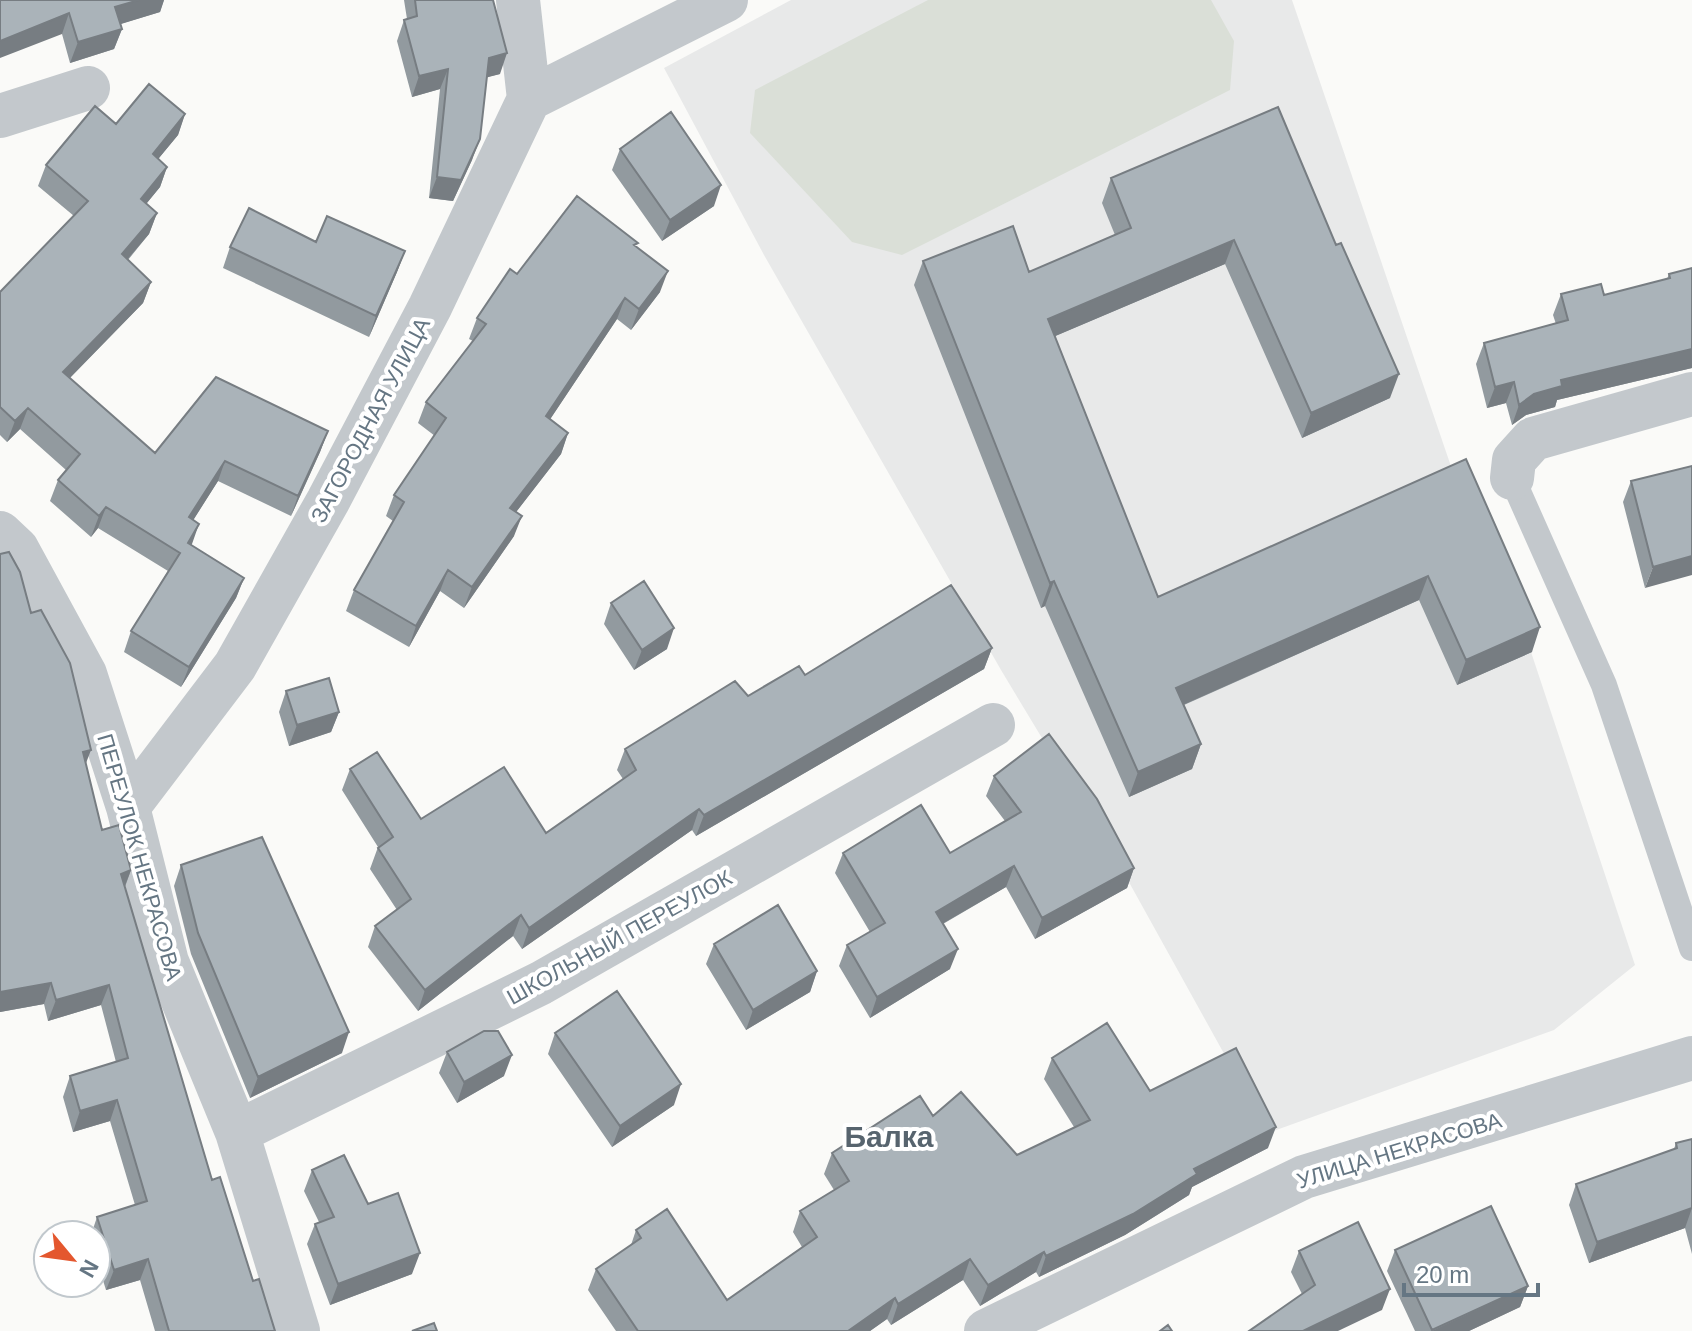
<svg xmlns="http://www.w3.org/2000/svg" width="1692" height="1331" font-family="Helvetica,sans-serif">
	<rect width="100%" height="100%" fill="#fafaf8"/>
	<path fill="#e8e9e9" d="M791,0H1292L1457,484L1531,652L1635,965L1554,1030L1268,1133L1130,884L1001,670L764,255L664,68Z"/>
	<path fill="#dadfd7" d="M928,0H1211L1234,41L1230,90L902,255L852,242L750,133L755,90Z"/>
	<g fill="none" stroke-linecap="round" stroke-linejoin="round">
		<path stroke="#c3c8cc" stroke-width="26" d="M1512,478L1604,685L1692,948"/>
		<path stroke="#c3c8cc" stroke-width="44" d="M529,99L726,0
			M0,116L88,88
			M1512,478L1514,460L1533,439L1692,394
			M0,533L17,549L85,674L128,807L167,962L237,1132L298,1331
			M128,807L235,666L328,501L430,307L529,99L518,0
			M237,1132L541,983L993,725
			M986,1331L1304,1177L1692,1058"/>
	</g>
	<path fill="#929a9f" d="M0,0H164L160,12L120,24L122,29L114,49L70,63L62,34Z
		M404,0H493L500,74L487,77L472,160L453,201L429,198L440,89L412,97L397,41L404,20L407,19Z
		M1278,107L1390,398L1302,438L1225,264L1055,336L1158,597L1466,459L1532,652L1457,685L1419,600L1184,705L1201,744L1192,769L1129,797L1045,606L1041,608L914,285L923,261L1029,272L1115,235L1102,203L1111,178Z
		M185,114L178,135L158,159L167,167L160,187L146,204L157,213L149,234L128,260L151,282L143,303L70,378L155,453L328,431L320,452L291,516L218,481L193,520L191,545L244,578L236,598L181,687L124,652L131,631L168,571L98,528L91,537L50,501L58,480L66,470L20,429L7,442L0,435V292L74,216L38,186L46,165L116,124Z
		M620,149L714,206L662,241L612,170Z
		M316,242L405,251L397,272L369,337L223,268L230,247Z
		M636,247L660,292L631,330L617,319L550,419L568,433L561,454L516,512L514,536L464,608L440,591L409,647L346,611L354,590L393,521L386,516L394,495L435,436L418,423L426,402L473,341L469,339L477,318L517,274Z
		M1692,268V368L1557,400L1555,407L1526,415L1512,425L1506,403L1487,408L1476,364L1484,343L1556,324L1553,315L1561,294L1604,295L1667,279L1669,274Z
		M1692,466L1645,588L1623,502L1631,481Z
		M0,554L31,613L86,764L102,830L131,870L125,887L212,1180L253,1281L275,1331H155L140,1280L106,1290L96,1258V1235H91L97,1217L135,1205L110,1121L73,1132L63,1097L70,1076L116,1062L101,1005L48,1021L44,1004L0,1012Z
		M611,603L667,649L634,670L604,624Z
		M992,648L984,669L696,836L692,830L522,949L513,936L418,1011L368,947L375,926L397,910L370,869L378,847L342,790L350,769L421,819L546,833L623,779L617,770L625,749L748,696L805,675Z
		M286,691L339,712L331,732L289,746L279,712Z
		M994,776L1134,868L1127,888L1035,939L1006,887L943,924L950,969L870,1018L839,966L847,945L870,932L835,873L843,853H950L1005,821L986,796Z
		M181,865L342,1053L250,1098L191,954L174,886Z
		M714,944L817,971L810,992L746,1030L706,964Z
		M555,1033L674,1105L612,1147L548,1054Z
		M447,1052L504,1076L457,1103L439,1073Z
		M1052,1058L1150,1091L1268,1148L1192,1187L1189,1195L1125,1235L1039,1277L1036,1272L980,1306L963,1280L891,1325L887,1319L870,1331H616L588,1290L596,1269L631,1245L636,1230L727,1300L802,1247L793,1232L800,1211L834,1190L824,1174L832,1153L933,1116L1017,1155L1074,1127L1044,1079Z
		M1692,1139V1254L1685,1228L1589,1263L1569,1205L1576,1184L1674,1149L1676,1143Z
		M312,1170L368,1204L412,1274L330,1305L307,1244L315,1224L319,1222L304,1191Z
		M1395,1250L1528,1286L1520,1307L1469,1331H1415L1387,1271Z
		M1299,1251L1382,1310L1302,1294L1291,1272Z"/>
	<path fill="#777d82" d="M139,0H164L160,12L108,28L115,7Z
		M69,13L62,34L0,58V41Z
		M122,29L114,49L70,63L78,42Z
		M507,53L500,74L481,79L489,58Z
		M448,69L440,89L412,97L419,76Z
		M185,114L178,135L145,175L153,154Z
		M480,139L472,160L453,201L429,198L437,177Z
		M167,167L160,187L133,220L141,199Z
		M721,185L714,206L662,241L670,220Z
		M157,213L149,234L114,275L122,254Z
		M1234,240L1225,264L1039,343L1048,319Z
		M405,251L397,272L369,337L376,316Z
		M668,271L660,292L631,330L639,309Z
		M151,282L143,303L55,393L63,372Z
		M625,298L617,319L539,436L546,416Z
		M1692,349V368L1557,400L1555,407L1526,415L1512,425L1519,405L1534,394L1561,380Z
		M1399,374L1390,398L1302,438L1311,413Z
		M1514,382L1506,403L1487,408L1495,387Z
		M28,408L20,429L7,442L15,421Z
		M328,431L320,452L291,516L298,496Z
		M568,433L561,454L503,529L510,508Z
		M225,461L218,481L182,538L189,517Z
		M106,507L98,528L91,537L99,516Z
		M522,516L514,536L464,608L472,587Z
		M199,524L192,544L180,564L188,543Z
		M1692,556V575L1645,588L1653,567Z
		M448,570L440,591L409,647L416,626Z
		M1428,576L1419,600L1167,712L1176,688Z
		M244,578L236,598L181,687L189,667Z
		M1054,581L1045,606L1041,608L1050,583Z
		M1540,627L1532,652L1457,685L1466,660Z
		M674,628L667,649L634,670L642,650Z
		M992,648L984,669L696,836L704,815Z
		M339,712L331,732L289,746L297,725Z
		M1201,744L1192,769L1129,797L1138,772Z
		M91,750L83,771V752Z
		M699,809L692,830L522,949L529,928Z
		M1014,866L1006,887L928,932L936,912Z
		M1134,868L1127,888L1035,939L1042,918Z
		M131,870L123,891L121,874Z
		M521,915L513,936L418,1011L425,990Z
		M958,949L950,969L870,1018L877,997Z
		M817,971L810,992L746,1030L753,1010Z
		M51,983L44,1004L0,1012V992Z
		M109,985L101,1005L48,1021L56,1000Z
		M349,1032L342,1053L250,1098L258,1077Z
		M512,1055L504,1076L457,1103L464,1082Z
		M681,1084L674,1105L612,1147L620,1126Z
		M117,1100L110,1121L73,1132L80,1111Z
		M1276,1127L1268,1148L1192,1187L1189,1195L1125,1235L1039,1277L1046,1256L1194,1169Z
		M1692,1208L1685,1228L1589,1263L1597,1242Z
		M1044,1252L1036,1272L980,1306L988,1285Z
		M420,1253L412,1274L330,1305L338,1284Z
		M148,1259L140,1280L106,1290L114,1270Z
		M970,1259L963,1280L891,1325L898,1304Z
		M1528,1286L1520,1307L1469,1331H1432Z
		M1390,1289L1382,1310L1338,1331H1303Z
		M895,1298L887,1319L870,1331H848Z"/>
	<path fill="#aab3b9" stroke="#777d82" stroke-width="2" d="M0,0H139L115,7L122,29L78,42L69,13L0,41Z
		M415,0H493L507,53L489,58L480,139L461,180L437,177L448,69L419,76L404,20L417,16Z
		M149,84L185,114L153,154L167,167L141,199L157,213L122,254L151,282L63,372L155,453L216,377L328,431L298,496L225,461L189,517L199,524L188,543L244,578L189,667L131,631L180,553L106,507L99,516L58,480L80,454L28,408L15,421L0,407V292L88,201L46,165L95,106L116,124Z
		M1278,107L1336,245L1341,243L1399,374L1311,413L1234,240L1048,319L1158,597L1466,459L1540,627L1466,660L1428,576L1176,688L1201,744L1138,772L1054,581L1050,583L923,261L1013,226L1029,272L1131,228L1111,178Z
		M671,112L721,185L670,220L620,149Z
		M577,196L638,243L634,245L668,271L639,309L625,298L546,416L568,433L510,508L522,516L472,587L448,570L416,626L354,590L404,502L394,495L446,418L426,402L486,324L477,318L510,269L517,274Z
		M249,208L316,242L327,216L405,251L376,316L230,247Z
		M1692,268V349L1561,380L1562,386L1534,394L1519,405L1514,382L1495,387L1484,343L1568,320L1561,294L1601,284L1604,295L1670,278L1669,274Z
		M1692,466V556L1653,567L1631,481Z
		M9,552L20,572L31,613L41,610L70,663L91,750L83,752L102,830L119,825L131,870L121,874L212,1180L220,1177L253,1281L259,1279L275,1331H169L148,1259L114,1270L97,1217L147,1201L117,1100L80,1111L70,1076L128,1058L109,985L56,1000L51,983L0,992V554Z
		M644,581L674,628L642,650L611,603Z
		M951,585L992,648L704,815L699,809L529,928L521,915L425,990L375,926L411,899L378,848L393,837L350,769L377,752L421,819L504,767L546,833L636,770L625,749L735,681L748,696L799,666L805,675Z
		M329,678L339,712L297,725L286,691Z
		M1049,734L1097,799L1134,868L1042,918L1014,866L936,912L958,949L877,997L847,945L885,923L843,853L921,805L950,853L1021,812L994,776Z
		M262,837L349,1032L258,1077L198,933L181,865Z
		M778,905L817,971L753,1010L714,944Z
		M617,991L681,1084L620,1126L555,1033Z
		M1107,1023L1150,1091L1236,1048L1276,1127L1194,1169L1197,1174L1133,1214L1046,1256L1044,1252L988,1285L970,1259L898,1304L895,1298L848,1331H638L596,1269L641,1238L636,1230L667,1209L727,1300L817,1237L800,1211L849,1181L832,1153L920,1096L933,1116L961,1092L1017,1155L1090,1120L1052,1058Z
		M484,1031H498L512,1055L464,1082L447,1052Z
		M1692,1139V1208L1597,1242L1576,1184L1677,1148L1676,1143Z
		M344,1155L368,1204L398,1193L420,1253L338,1284L315,1224L334,1217L312,1170Z
		M1491,1206L1528,1286L1432,1330L1395,1250Z
		M1358,1222L1390,1289L1303,1331H1249L1315,1285L1299,1251Z
		M434,1323L437,1331H412Z
		M1168,1325L1172,1331H1160Z"/>
	<g text-anchor="middle" stroke-width="8" stroke-linejoin="round" paint-order="stroke">
		<g font-size="22" fill="#657683" stroke="#fff">
			<text transform="translate(370 420) rotate(-62)" y="8">ЗАГОРОДНАЯ УЛИЦА</text>
			<text transform="translate(140 857) rotate(74)" y="8">ПЕРЕУЛОК НЕКРАСОВА</text>
			<text transform="translate(619 937) rotate(-29)" y="8">ШКОЛЬНЫЙ ПЕРЕУЛОК</text>
			<text transform="translate(1399 1150) rotate(-17)" y="8">УЛИЦА НЕКРАСОВА</text>
		</g>
		<g font-size="30" font-weight="bold" fill="#57646e" stroke="#fff">
			<text x="889" y="1147">Балка</text>
		</g>
	</g>
	<g transform="translate(72 1259) rotate(119)"><circle r="38" fill="#ffffff" stroke="#c1c8cd" stroke-width="2"/>
	<path d="M0-6L14 30L0 20L-14 30Z" fill="#e4572e"/>
	<text y="-12" font-size="22" font-weight="bold" text-anchor="middle" fill="#657683">N</text>
	</g>
	<path d="M1404 1283v12h134v-12" fill="none" stroke="#657683" stroke-width="4"/>
	<text x="1416" y="1283" font-size="24" fill="#657683" stroke="#ffffff" stroke-width="6" paint-order="stroke">20 m</text>
</svg>
